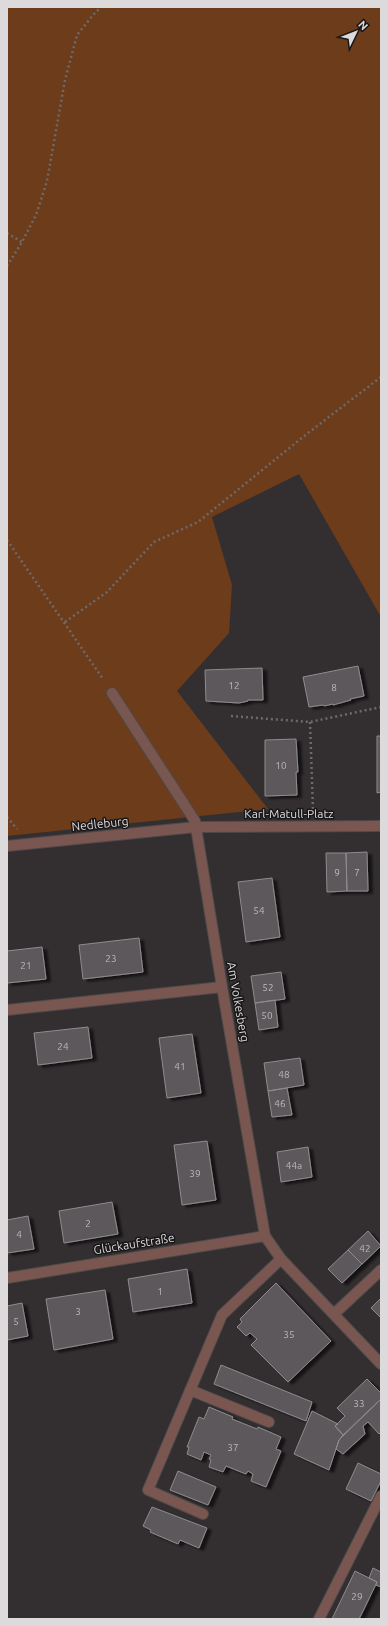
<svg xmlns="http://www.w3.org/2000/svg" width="388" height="1626" font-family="Ubuntu,sans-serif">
	<defs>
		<filter id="shadow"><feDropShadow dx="4.5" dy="2.5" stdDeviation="1" flood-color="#0009"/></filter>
	</defs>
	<rect width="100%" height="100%" fill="#332f30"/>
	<path fill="#6c3c1b" d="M7,7H381V617L299,474L212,517L232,585L229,633L177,691L268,809L7,836Z"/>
	<path fill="#5b585b" stroke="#8f8b8e" filter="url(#shadow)" d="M358,666L364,696L350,699L351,700L333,705V704L324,706L323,705L309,707L303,677Z
		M262,668L263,700H248V701L239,703L206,701L205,670Z
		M377,736H381V792L377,793Z
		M296,739L298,772H296L297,795L265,796V740Z
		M367,852L368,891H347L346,853Z
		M326,853H346L347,891L327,892Z
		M272,878L280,937L246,942L238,882Z
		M139,938L143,972L83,979L79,945Z
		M42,947L46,979L7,983V951Z
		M281,972L285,999L255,1003L251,976Z
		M275,1000L278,1027L259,1030L255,1003Z
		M88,1027L92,1058L38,1065L34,1033Z
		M192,1034L201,1093L167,1098L159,1038Z
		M300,1058L304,1085L268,1091L264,1063Z
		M287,1088L292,1115L272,1117L268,1091Z
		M207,1141L216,1200L182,1205L174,1145Z
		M308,1147L312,1177L281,1182L277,1152Z
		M112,1202L118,1234L64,1243L59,1211Z
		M28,1216L34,1249L7,1253V1220Z
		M368,1231L381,1246L362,1264L348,1250Z
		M348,1250L362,1264L342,1283L328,1269Z
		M187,1269L192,1303L133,1312L128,1279Z
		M276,1283L331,1341L288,1382L251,1345L257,1339L250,1333L246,1336L237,1327L242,1322L240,1319Z
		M105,1290L113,1339L54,1350L46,1299Z
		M381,1298V1318L371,1308Z
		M22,1303L28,1336L7,1340V1306Z
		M221,1365L312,1402L306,1421L214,1384Z
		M367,1379L381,1393V1399L343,1435L335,1426L345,1416L337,1408Z
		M381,1399V1432L379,1434L368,1422L363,1426L365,1434L343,1454L336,1449L339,1440Z
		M209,1407L233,1417L232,1419L257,1429L258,1427L281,1437L276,1449L281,1451L266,1487L251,1481L253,1474L248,1471L246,1474L226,1466L223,1472L209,1467L211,1460L209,1459L211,1455L204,1452L201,1460L187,1454L189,1447H187L199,1417L204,1419Z
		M312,1411L338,1424L335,1426L343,1435L339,1440L329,1470L294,1454Z
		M358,1463L381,1474V1481L371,1501L346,1489Z
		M178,1471L216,1487L208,1505L170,1490Z
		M152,1507L207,1528L199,1548L180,1540L178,1544L150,1532L151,1530L143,1526Z
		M373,1568L381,1572V1587L376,1585L377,1582L369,1578Z
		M355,1571L377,1582L365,1607L359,1619H332Z"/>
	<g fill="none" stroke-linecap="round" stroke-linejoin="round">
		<g stroke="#4e4a4b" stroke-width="12">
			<path id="service" d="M190,1390L269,1422
				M203,1514L148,1490L222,1315L281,1259
				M319,1619L381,1496"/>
		</g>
		<g stroke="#4e4a4b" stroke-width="12">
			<path id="minor" d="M112,693L195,821L222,987L265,1236L281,1259L381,1364
				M7,846L196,827L381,826
				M7,1010L222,987
				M7,1278L265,1236
				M334,1314L381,1270"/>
		</g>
		<path stroke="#6e6a6b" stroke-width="2.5" stroke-dasharray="2 3" stroke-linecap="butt" d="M7,233L22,242
			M7,266L22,242L36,215L47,181L65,80L77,35L93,15L101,7
			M7,540L103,679
			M65,622L107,592L154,542L198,522L308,433L381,377
			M231,716L310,722L381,707
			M310,722L313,811
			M7,817L17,829"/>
		<use href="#service" stroke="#7a5651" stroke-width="10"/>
		<use href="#minor" stroke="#7a5651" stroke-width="10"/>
	</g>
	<g text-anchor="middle" stroke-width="3" stroke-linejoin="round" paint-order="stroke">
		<g font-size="10" fill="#bcbaba">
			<text x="234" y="689">12</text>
			<text x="334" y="691">8</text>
			<text x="281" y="769">10</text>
			<text x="337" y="876">9</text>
			<text x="357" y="876">7</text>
			<text x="259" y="914">54</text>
			<text x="111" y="962">23</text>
			<text x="26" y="969">21</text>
			<text x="268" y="991">52</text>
			<text x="267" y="1019">50</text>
			<text x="63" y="1050">24</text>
			<text x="180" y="1070">41</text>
			<text x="284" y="1078">48</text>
			<text x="280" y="1107">46</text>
			<text x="294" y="1169">44a</text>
			<text x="195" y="1177">39</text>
			<text x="88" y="1227">2</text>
			<text x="19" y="1238">4</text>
			<text x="365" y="1252">42</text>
			<text x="160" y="1295">1</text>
			<text x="78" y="1315">3</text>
			<text x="16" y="1325">5</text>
			<text x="289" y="1338">35</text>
			<text x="359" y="1407">33</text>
			<text x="233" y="1451">37</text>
			<text x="357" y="1600">29</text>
		</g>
		<g font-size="12" fill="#dcdada" stroke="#191718">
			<text x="289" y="818">Karl-Matull-Platz</text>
			<text transform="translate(100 824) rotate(-6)" y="4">Nedleburg</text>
			<text transform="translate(238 1002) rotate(80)" y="4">Am Volkesberg</text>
			<text transform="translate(134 1244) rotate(-9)" y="4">Glückaufstraße</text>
		</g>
	</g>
	<rect width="388" height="1626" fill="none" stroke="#dcdada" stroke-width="16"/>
	<g transform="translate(356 32) rotate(47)" stroke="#191718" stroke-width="3" paint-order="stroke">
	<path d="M0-3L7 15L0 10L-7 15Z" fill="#dcdada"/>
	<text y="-6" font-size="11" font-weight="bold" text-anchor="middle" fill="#dcdada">N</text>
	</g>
</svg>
